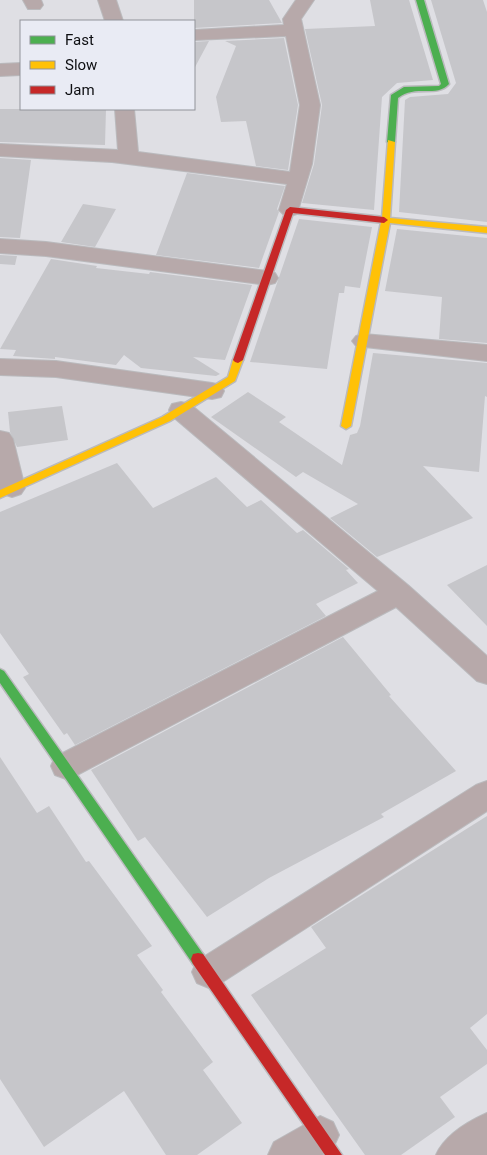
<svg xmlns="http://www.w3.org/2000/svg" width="487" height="1155" font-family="Roboto,sans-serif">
	<rect width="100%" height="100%" fill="#dfdfe4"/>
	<path fill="#c6c6ca" d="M194,0H269L282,23L194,28Z
		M370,0H409L433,80L397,83L382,97L374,210L302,203L314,164L322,105L305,29L375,26Z
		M431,0H483L487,12V222L399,212L405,100L410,97L448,94L456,83Z
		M284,38L298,105L288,170L256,166L246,121L221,122L216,97L236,46L225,41Z
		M209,41L194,69V42Z
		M0,109H106L105,145L0,142Z
		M0,158L31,160L20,238L0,237Z
		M187,173L285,186L277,209L279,212L259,268L156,255Z
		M83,204L116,209L95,247L61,242Z
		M299,219L372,227L360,288L345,286L344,293H339L327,369L250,362Z
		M397,229L487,238V343L439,339L442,297L385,291Z
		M0,255L17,256L15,265L0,264Z
		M51,259L97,266L96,268L149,274L150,272L252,285L225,360L193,357L220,374L216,376L141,368L124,355L116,365L55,357V359L13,356L16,350L0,349Z
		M373,353L487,363V397L485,396L479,472L423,466L473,518L377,557L330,518L358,504L303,472L296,477L211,417L248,392L286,417L279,422L342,465L350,435L357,433L360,426Z
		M62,406L68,440L17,447L10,432L8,412Z
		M117,463L153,508L216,477L247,507L261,500L297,533L303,530L349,569L346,570L358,583L316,604L326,616L75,745L67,733L64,735L23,677L29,674L0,633V512Z
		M487,565V626L447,585Z
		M343,637L391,695L389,696L456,771L381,814L384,817L269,878L207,917L145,837L138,841L91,770Z
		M0,757L37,813L49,806L86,862L89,861L152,946L137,955L163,990L161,992L213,1062L203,1070L242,1123L197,1155H166L124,1091L44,1147L0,1079Z
		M487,816V1014L470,1028L487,1050V1064L440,1097L455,1117L401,1155H365L251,995L326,948L311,927Z"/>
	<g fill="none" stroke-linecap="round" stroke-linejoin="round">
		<g stroke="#bababd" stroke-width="2">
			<path id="street" d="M23,0H41L43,5L40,9H28Z
				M98,0H116L123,21H105Z
				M296,0H314L301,19L320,105L312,164L297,214L290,216L283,214L279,210L287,184L112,162L0,156V144L118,150L115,109H134L138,152L290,172L300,105L286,36L194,40V30L284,25L283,19Z
				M21,63V75L0,76V64Z
				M0,239L46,242L267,271L275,273L278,278L275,283L267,285L46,256L0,253Z
				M364,334L487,345V361L356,346L352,341L356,336Z
				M0,359L56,361L212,383L221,385L224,391L221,397L212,399L56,377L0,375Z
				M181,402L190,404L409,586L487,656V684L477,681L396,607L77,775L66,779L55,775L51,766L55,757L378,591L172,416L169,410L172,404Z
				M0,431L9,433L13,439L25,488L21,494L12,497L3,494L0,490Z
				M487,781V811L221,983L209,988L197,983L192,972L197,961L476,785Z
				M487,1113V1155H436C445,1135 467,1122 487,1113Z
				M320,1116L333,1122L339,1135L333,1148L322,1155H268L274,1142Z"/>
		</g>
		<g stroke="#bababd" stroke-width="3">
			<path id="fast" d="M416,0H424L449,84C437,98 415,84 398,98L395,142L391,144L387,142L391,95L404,87L439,86L441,84Z
				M0,669L4,671L203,954L205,959L203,964L198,965L193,964L0,683Z"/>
		</g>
		<g stroke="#bababd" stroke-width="3">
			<path id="slow" d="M388,140L395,142L390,218L487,227V233L390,223L351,426L346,429L341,426L381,222L380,220L382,218Z
				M238,357L243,360L235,381L170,421L0,498V490L162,417L228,377L233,360Z"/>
		</g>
		<g stroke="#bababd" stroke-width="3">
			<path id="jam" d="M290,207L384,217L388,220L384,223L293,213L243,360L238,363L235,362L233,360L286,210Z
				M198,953L203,954L342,1155H325L193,964L191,959L193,954Z"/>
		</g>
		<use href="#street" fill="#b7a9aa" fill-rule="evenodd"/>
		<use href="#fast" fill="#4caf50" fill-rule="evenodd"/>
		<use href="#slow" fill="#ffc107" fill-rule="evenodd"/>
		<use href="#jam" fill="#c62828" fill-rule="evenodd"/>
	</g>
	<rect x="20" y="20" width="175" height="90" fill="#e9ebf4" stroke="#919399"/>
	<rect x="30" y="36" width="25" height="8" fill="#4caf50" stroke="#919399"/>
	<text x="65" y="45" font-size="15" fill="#0d0e11">Fast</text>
	<rect x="30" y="61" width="25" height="8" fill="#ffc107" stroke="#919399"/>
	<text x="65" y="70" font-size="15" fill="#0d0e11">Slow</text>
	<rect x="30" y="86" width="25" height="8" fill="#c62828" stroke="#919399"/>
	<text x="65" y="95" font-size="15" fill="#0d0e11">Jam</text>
</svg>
